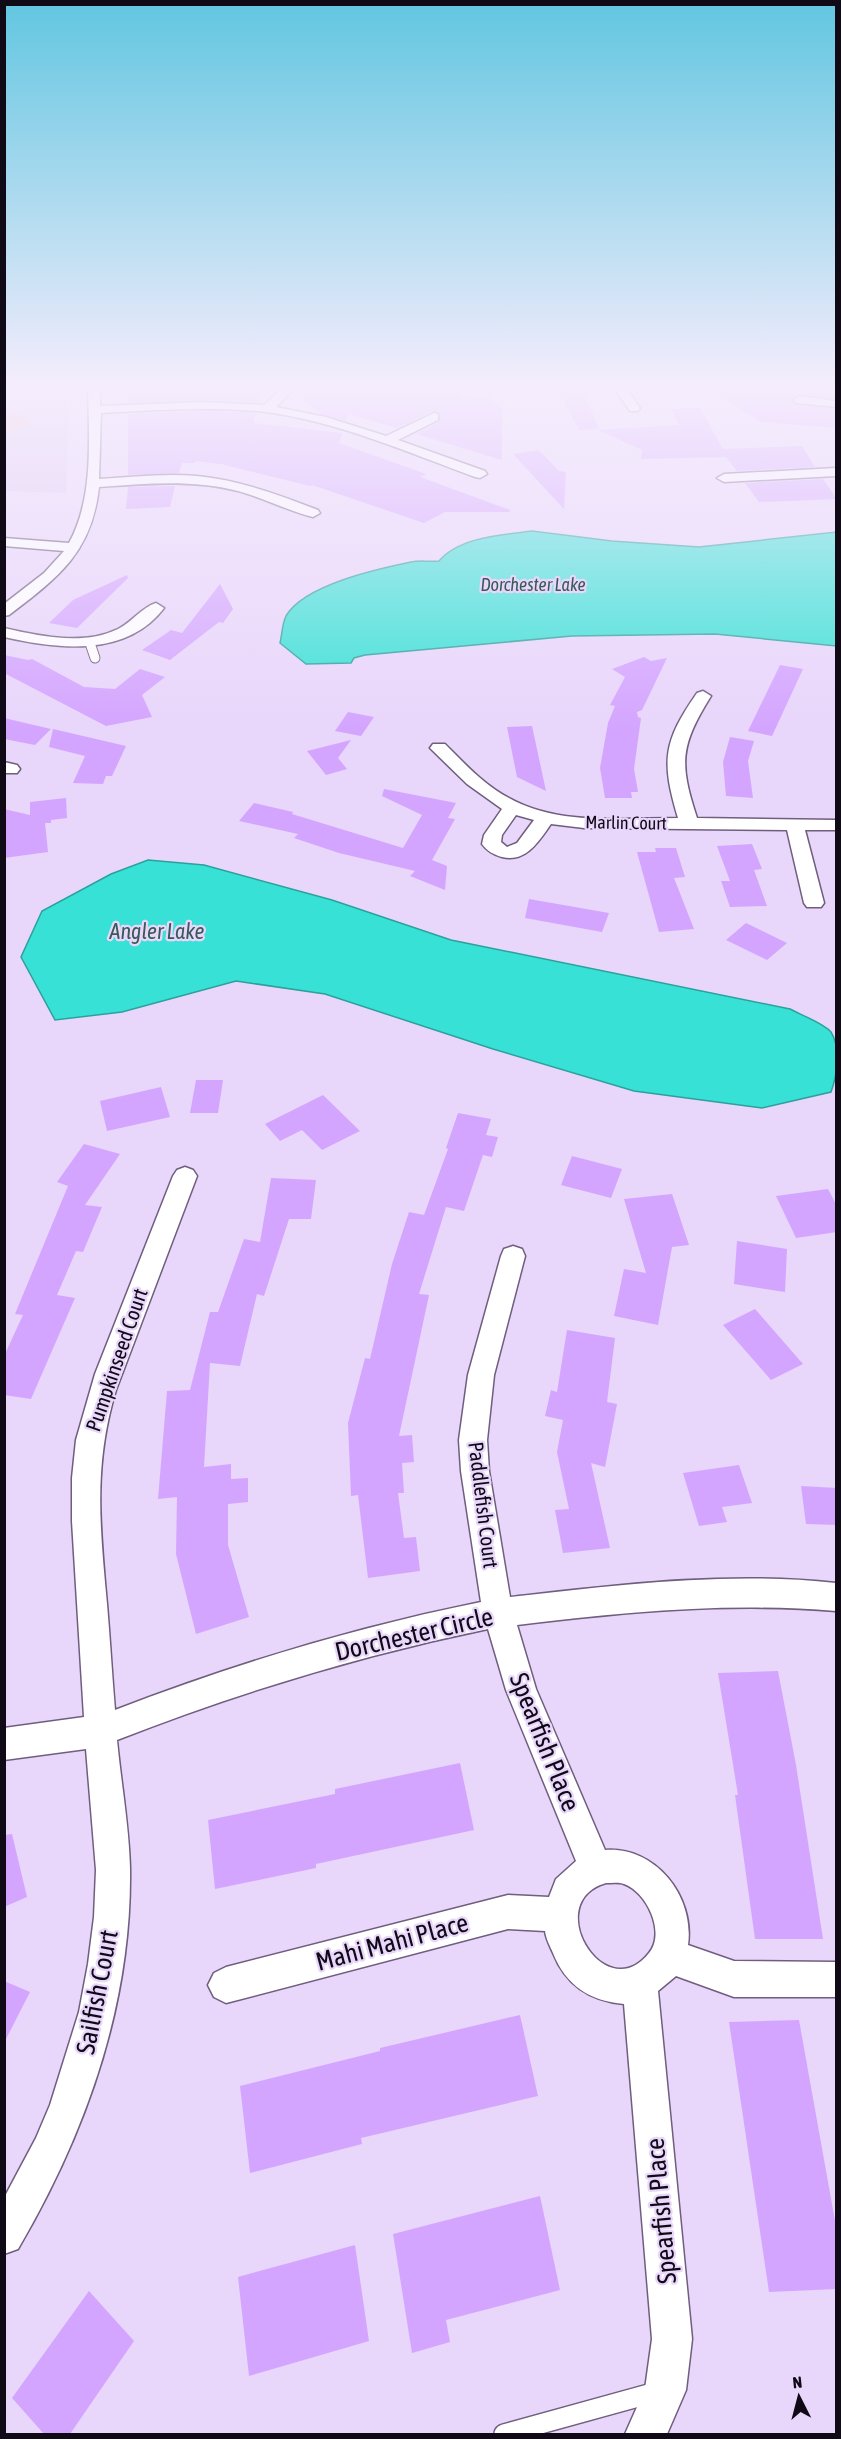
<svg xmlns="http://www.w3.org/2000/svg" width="841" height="2439" font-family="'Asap Condensed',sans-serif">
	<rect width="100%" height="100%" fill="#e9d6fb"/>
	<path fill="#ddc8f2" d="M5,388H70L66,493L5,491Z"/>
	<path fill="#f0c0c7" d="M4,407H5L33,422L5,434Z"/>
	<path fill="#38e1d5" stroke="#2ca09c" stroke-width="1.5" d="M532,531L612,541L699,547L836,532V646L715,634L572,636L365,655L354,658L351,663L306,664L280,643C282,635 282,624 286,616C304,585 377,569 411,562C420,560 429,562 439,561C459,537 502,535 532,531Z
		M148,860L204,865L332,900L451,940L790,1009C799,1014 825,1024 831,1032C841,1048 837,1076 831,1092L762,1108L634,1091L493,1049L325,994L236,981L122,1012L55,1020L21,957L42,911L111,874Z"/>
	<path fill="#d4a5ff" d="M127,388H213L263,389L259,402L203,400L128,403Z
		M323,388H430V392L459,391L462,400L487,396L502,408V460L416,434L439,422V412L433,411L397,428L349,414L346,421L321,414L298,395Z
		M557,388H582L599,429L579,430Z
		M708,388H837V399L800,394L792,400L796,405L837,409V428L761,422Z
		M700,408L723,449L802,446L815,467L737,471L726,457L641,459L642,450L598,430L679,425L671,409Z
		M204,411L256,413L253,423L342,433L339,443L426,474L420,477L510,510L509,512H445L424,523L312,485L310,486L221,464L195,461L194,463H182L179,473L128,475V414Z
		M539,450L559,471L566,472L564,509L513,454Z
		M823,479L837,499L759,502L745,483Z
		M175,486L170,507L126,509L128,487Z
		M127,575L128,578L77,628L49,623L73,600Z
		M220,584L233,609L223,623L219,622L170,660L142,650L171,630L182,633Z
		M4,655L28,660L32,659L84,687L115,689L140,669L165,677L142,695L152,717L106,726L4,673Z
		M644,657L651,661L667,658L642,710L637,712L638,717L641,718L634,769L638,792H631L632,798H605L600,768L608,723L615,706L610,705L625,677L612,669Z
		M780,665L803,669L772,736L748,731Z
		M348,712L374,717L361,736L335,731Z
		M4,718L51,729L35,745L4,739Z
		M532,726L546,791L517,777L507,727Z
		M53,729L126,746L112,776H106L103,784L73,783L85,756L49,747Z
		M730,737L754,741L748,761L753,798L726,796L723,762Z
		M351,740L338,758L347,769L326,775L307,751Z
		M384,789L456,803L448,818L455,819L432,860L447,866L445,890L410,876L415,871L339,853L294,838L298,834L239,821L254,803L293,812L292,814L403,848L422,815L382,796Z
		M66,798L67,818L51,820V823H45L48,852L4,858V809L30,815V802Z
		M752,844L762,869L754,870L767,906L730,907L721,881H730L717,846Z
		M655,848H676L685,877L674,878L694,929L659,932L637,852H656Z
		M529,899L609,913L602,932L525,918Z
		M746,923L787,943L767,960L726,940Z
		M196,1080H223L218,1113H190Z
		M161,1087L170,1117L107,1131L100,1101Z
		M323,1095L360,1131L322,1150L302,1130L280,1141L265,1124Z
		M458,1113L491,1119L486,1135L498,1137L492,1157L483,1155L464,1211L446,1207L419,1294L429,1295L399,1436L412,1435L414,1462L402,1463L404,1493H398L404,1538L416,1537L420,1571L368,1578L358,1495L351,1496L348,1423L365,1358L370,1359L392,1264L409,1212L424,1215L448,1149L446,1148Z
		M84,1144L120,1154L85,1205L102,1207L83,1252L76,1251L57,1295L75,1298L31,1399L4,1395V1356L23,1315L15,1314L68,1186L57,1182Z
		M572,1156L622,1169L611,1198L561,1185Z
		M271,1178L316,1180L311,1219H289L264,1296L257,1294L240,1366L210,1363L204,1467L231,1464V1479L248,1478V1502L228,1504V1545L249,1617L196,1634L176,1554L177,1497L158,1499L167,1391L190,1390L210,1312H218L244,1239L260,1242Z
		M828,1189L837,1206V1232L796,1238L776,1196Z
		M672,1194L689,1245L672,1247L658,1325L614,1316L624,1269L646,1273L624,1199Z
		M737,1241L787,1249L785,1292L734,1284Z
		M755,1309L803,1364L771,1380L723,1325Z
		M567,1330L615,1338L607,1402L617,1404L605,1467L591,1463L610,1548L563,1553L555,1510L569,1509L557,1452L563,1420L545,1416L551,1390L557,1392Z
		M739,1465L752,1503L722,1507L727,1522L699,1526L683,1473Z
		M801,1486L837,1488V1525L806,1524Z
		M778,1671L796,1765L823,1939H755L735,1795H738L718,1673Z
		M460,1763L474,1830L316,1864V1868L215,1889L208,1820L335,1794V1789Z
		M12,1834L27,1897L4,1907V1835Z
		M4,1981L30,1992L4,2043Z
		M520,2015L538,2096L361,2138L362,2144L250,2173L240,2086L380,2051V2048Z
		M799,2020L837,2232V2289L769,2292L729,2022Z
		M540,2196L560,2290L446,2320L450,2342L412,2353L393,2234Z
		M355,2245L369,2341L249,2376L238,2277Z
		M89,2291L134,2341L70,2434H44L12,2398Z"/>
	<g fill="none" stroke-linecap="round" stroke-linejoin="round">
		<g stroke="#6f5e7e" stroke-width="11">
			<path id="service-far1" d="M90,643L95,658"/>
		</g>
		<g stroke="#6f5e7e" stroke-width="22">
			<path id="service" d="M504,2434L656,2392"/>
		</g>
		<g stroke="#6f5e7e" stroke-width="3">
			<path id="minor" d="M88,388H100V406L203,402L264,405L282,388H295L276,407L326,417L386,436L434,413L438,414V420L398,440L485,471L487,474L480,478L475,477C407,452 339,422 266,412C211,406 155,410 101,413L99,479C132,477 165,473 197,476C239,480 279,495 318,510L320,513L313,517C288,511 264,498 238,491C192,479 145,484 99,487C92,552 59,577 9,615L4,616V604L44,573L64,551L4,546V538L69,543C94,498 89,438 88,388Z
				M614,388H626L640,408L638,411H630Z
				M800,396L836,401V407L796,403L794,400Z
				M836,468V476L724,482L717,478L724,474Z
				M156,603L164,608C126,658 57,649 4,637V628C40,636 83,646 118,629C131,623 142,607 156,603Z
				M703,691L711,696C680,746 679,763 697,818L836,820V830H805L824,903L821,907H807L804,903L787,830L584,828L551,824C539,841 526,863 502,857C494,855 487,851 482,844L484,835L502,809L467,784L430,748L433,744H445C465,764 484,785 509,798C559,826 624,818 678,818C661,761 663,742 697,693ZM516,815L534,820L517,843L507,847L501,842L502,835Z
				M4,762L17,765L20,769L17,773H4Z
				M185,1167L193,1170L197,1176L116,1390C93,1465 100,1528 107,1604C110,1639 112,1675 115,1710C234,1664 357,1627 481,1602L461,1471L459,1440L468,1375L501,1256L504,1249L513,1246L522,1249L525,1256L494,1375L487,1440L489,1471L510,1597C618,1585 728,1571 836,1583V1611C729,1602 623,1612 517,1625L536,1689L605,1850C655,1846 695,1896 688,1945L734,1961L836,1962V1997H734L676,1976L658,1991L692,2339L686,2390L667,2434H625L645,2389L652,2339L624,2004C590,2001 566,1986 553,1953C550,1946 546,1939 545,1931L508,1929L226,2003L214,1997L208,1985L214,1973L226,1967L508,1895L549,1897L556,1879L576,1861L506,1690L488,1629C362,1655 237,1693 117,1740C121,1783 129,1825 130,1868C132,2003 86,2133 18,2249L4,2254V2198L36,2138L50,2105L79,2012L88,1964L94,1917L96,1870L86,1749L4,1760V1728L84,1717L72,1521V1478L76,1440L95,1374L173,1176L177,1170ZM606,1883C612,1883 619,1882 624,1884C647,1892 666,1933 649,1953C605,2009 540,1902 606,1883Z"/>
		</g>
		<use href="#service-far1" stroke="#fff" stroke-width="9"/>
		<use href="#service" stroke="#fff" stroke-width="19"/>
		<use href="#minor" fill="#fff" fill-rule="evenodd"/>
	</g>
	<linearGradient id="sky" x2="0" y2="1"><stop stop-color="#61c6e0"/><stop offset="0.53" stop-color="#f5edfd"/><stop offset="1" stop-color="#f5edfd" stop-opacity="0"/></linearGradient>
	<rect width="841" height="729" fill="url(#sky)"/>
	<g text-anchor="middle" stroke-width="4.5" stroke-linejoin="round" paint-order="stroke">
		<g font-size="18" font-style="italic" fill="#385956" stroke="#e9d6fb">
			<text x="533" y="591">Dorchester Lake</text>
		</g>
		<g font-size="18" fill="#100a16" stroke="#e9d6fb">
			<text transform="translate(626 823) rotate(1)" y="6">Marlin Court</text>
		</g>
		<g font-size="21" fill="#100a16" stroke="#e9d6fb">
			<text transform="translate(117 1360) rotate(-71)" y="7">Pumpkinseed Court</text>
			<text transform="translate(483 1505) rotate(83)" y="7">Paddlefish Court</text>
		</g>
		<g font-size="22" font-style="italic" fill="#385956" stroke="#e9d6fb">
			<text x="157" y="939">Angler Lake</text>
		</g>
		<g font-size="26" fill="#100a16" stroke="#e9d6fb">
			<text transform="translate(414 1634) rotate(-13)" y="9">Dorchester Circle</text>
			<text transform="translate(545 1742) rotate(68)" y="9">Spearfish Place</text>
			<text transform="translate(392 1942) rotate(-15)" y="9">Mahi Mahi Place</text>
			<text transform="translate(97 1992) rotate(-79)" y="9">Sailfish Court</text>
			<text transform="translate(661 2211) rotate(-95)" y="9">Spearfish Place</text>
		</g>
	</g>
	<rect width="841" height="2439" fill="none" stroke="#100a16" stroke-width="12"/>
	<g transform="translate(799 2397) rotate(354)" stroke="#e9d6fb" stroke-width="4.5" paint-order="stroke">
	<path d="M0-4.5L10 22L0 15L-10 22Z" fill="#100a16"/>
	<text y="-9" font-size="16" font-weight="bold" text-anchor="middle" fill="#100a16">N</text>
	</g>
</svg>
